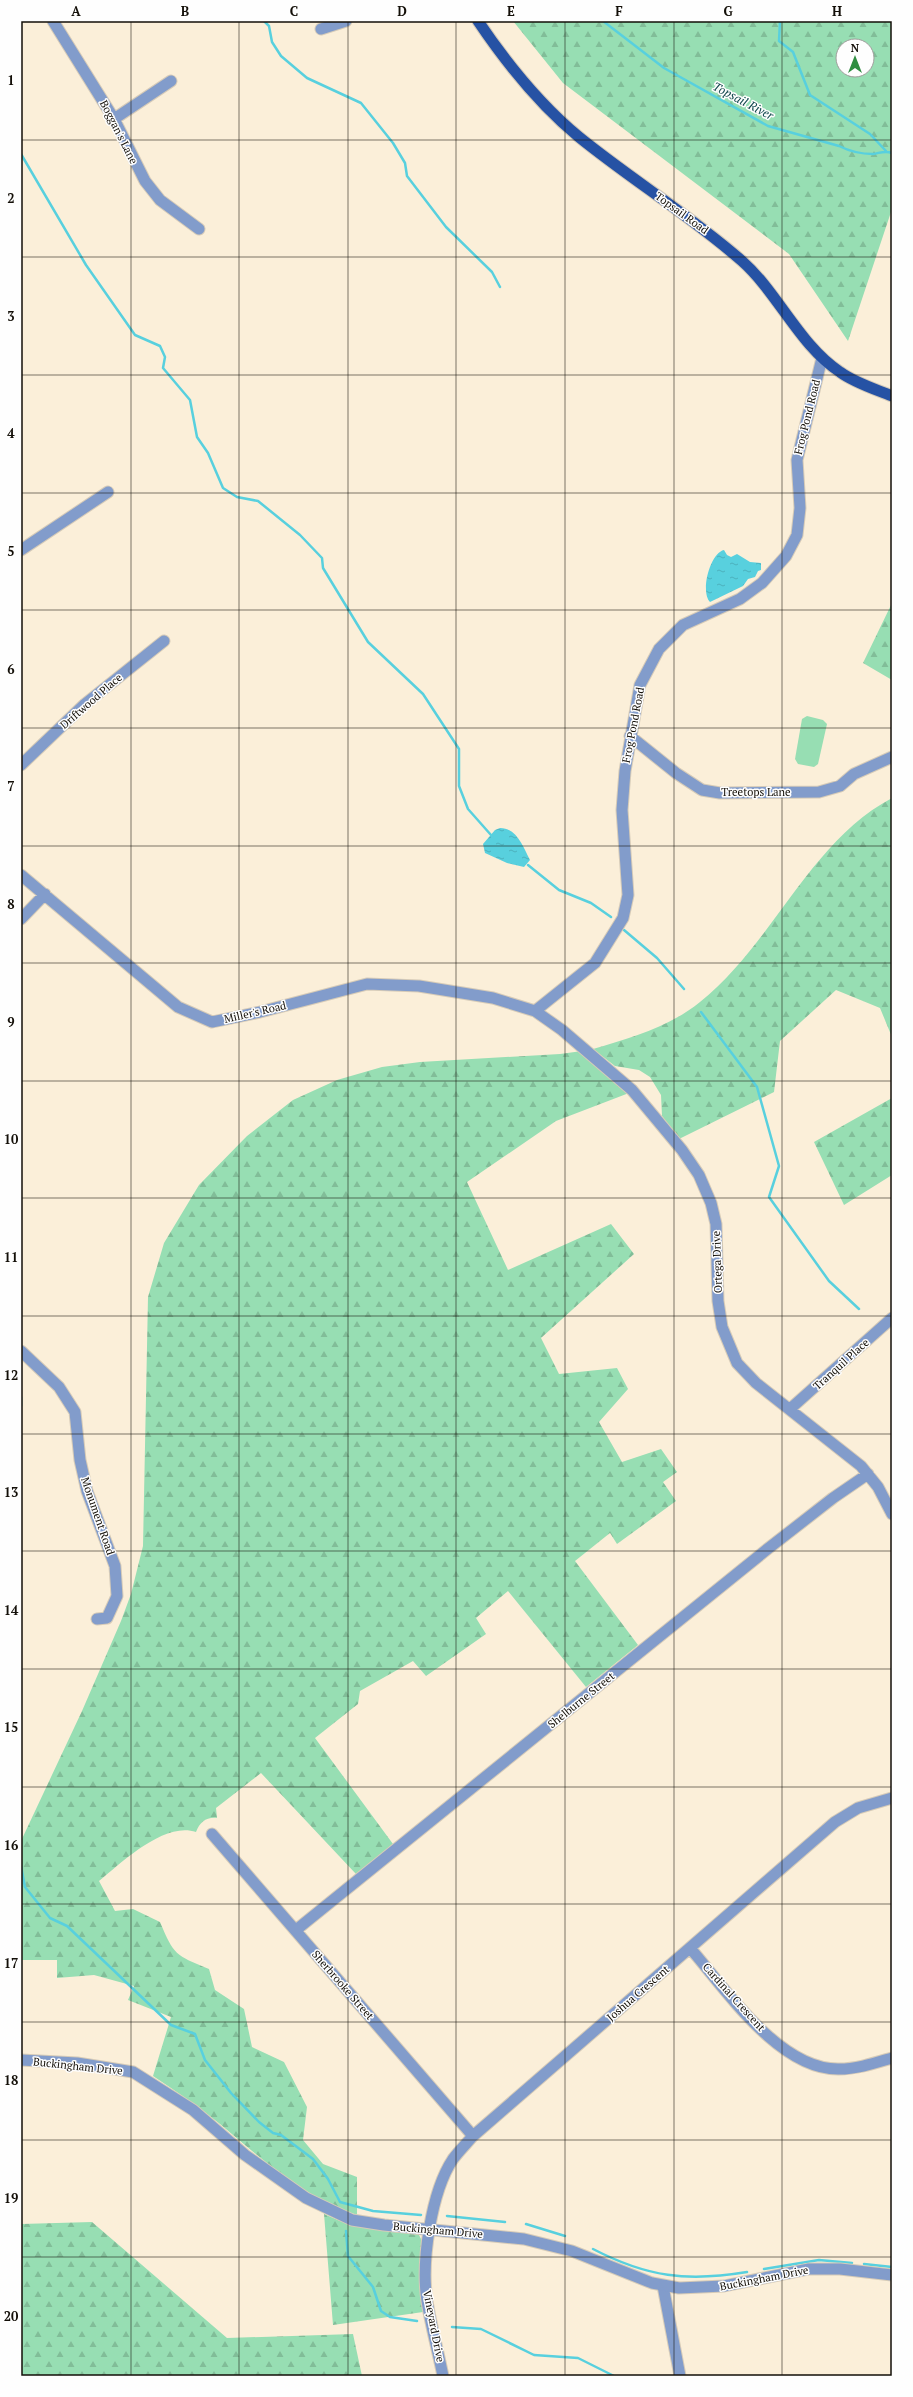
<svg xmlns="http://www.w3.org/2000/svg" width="913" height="2397" font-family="'PT Serif',serif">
	<defs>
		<pattern id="forest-firs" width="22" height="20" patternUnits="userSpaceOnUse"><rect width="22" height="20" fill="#97deb3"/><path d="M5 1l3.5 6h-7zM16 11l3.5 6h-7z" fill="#81bd98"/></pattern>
		<pattern id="water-ripples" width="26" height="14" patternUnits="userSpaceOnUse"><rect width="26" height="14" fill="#58d0de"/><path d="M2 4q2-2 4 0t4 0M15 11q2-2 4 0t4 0" fill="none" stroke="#4cb1bd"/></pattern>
	</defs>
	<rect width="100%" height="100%" fill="#fbefd9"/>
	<path fill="#97deb3" d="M807,716L823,720L827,724L818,764L814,767L798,764L795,759L802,719Z"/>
	<path fill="url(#forest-firs)" fill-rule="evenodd" d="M513,21H892V209L848,341L789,254L563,83ZM843,46H867V70H843Z
		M892,603V680L863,663Z
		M892,798V1037L880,1008L836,990L780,1041L774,1092L679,1139L662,1116L661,1095L650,1077L639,1070L615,1066L593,1049C631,1038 669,1027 700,1002C773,944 809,842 892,798Z
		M582,1051L629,1093L556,1121L467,1182L508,1270L611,1224L634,1254L541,1338L559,1374L617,1368L628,1389L599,1422L622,1462L661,1449L677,1472L663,1482L676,1501L617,1544L610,1533L575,1561L638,1645L586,1687L508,1591L476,1618L486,1634L426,1676L413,1661L360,1691L358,1704L315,1738L393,1844L356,1874L261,1773L216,1808L217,1818C206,1817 200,1822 196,1832C165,1821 122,1862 99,1881L115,1911L133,1909L160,1922C174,1955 175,1955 209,1969L215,1990L244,2009L252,2047L284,2062L307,2107L303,2140L323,2164L357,2177V2215C303,2197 263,2160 220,2124C199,2107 176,2091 153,2076L171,2017L128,2000L134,1986L94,1975L57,1978V1960H21V1841L82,1711L121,1621L131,1594L143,1546L148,1297L164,1243L199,1185L247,1136L293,1100L337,1080L382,1067L420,1062L560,1054Z
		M892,1098V1175L844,1205L814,1142Z
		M324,2214L352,2226L414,2232L419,2235L421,2239L420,2289L423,2312L333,2325Z
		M92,2222L227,2338L353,2334L362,2376H21V2224Z"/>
	<path fill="url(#water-ripples)" d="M724,550L727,555L731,557L737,554L750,562L761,563V570L758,571L755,577L748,579L743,586L710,602C700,592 710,553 724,550Z
		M500,828C517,828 523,847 530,860L524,867L507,863L485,853L483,844L495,830Z"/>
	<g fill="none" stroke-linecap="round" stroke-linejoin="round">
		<path stroke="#58d0de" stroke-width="2.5" d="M264,21L269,26L272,42L281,56L307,78L361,103L393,143L405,163L407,176L446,227L492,272L500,287
			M603,21L664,68L768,126L839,146C849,151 861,154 873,154C880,153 885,150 892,153
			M780,21L779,41L793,52L810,95L870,134L886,151
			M21,154L86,265L135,335L160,346L165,357L163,368L190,400L197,437L208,453L223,488L237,497L258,501L300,535L322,558L323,568L368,642L423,694L459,749V786L468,809L491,835
			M528,865L559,890L591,903L611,917
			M624,930L657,958L684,989
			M701,1012L757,1087L779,1166L769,1197L829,1281L859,1309
			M21,1397V1406
			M21,1866L25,1887L50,1918L67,1926L171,2025L195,2034L205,2060L231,2093L259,2122L273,2133L281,2135L313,2159L328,2179L340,2202L373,2211L421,2215
			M447,2216L505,2222
			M526,2224L565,2236
			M346,2231L348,2256L373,2287L381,2311L390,2317L417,2321
			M593,2249C647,2277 687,2282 747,2272
			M864,2264L892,2267
			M764,2269L819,2260L852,2263
			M452,2327L481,2329L534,2355L578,2358L614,2376"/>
		<g stroke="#d6cbb8" stroke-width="13">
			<path id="minor" d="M53,21L114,119L145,181L160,200L199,229
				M321,29L346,21
				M114,119L171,81
				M21,550L108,492
				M630,736L676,773L702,790L720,793L819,792L840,786L854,774L892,757
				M21,765L85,704L164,641
				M21,875L178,1007L212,1022L260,1012L367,984L419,986L493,998L535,1011L562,1030L632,1090L682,1150L699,1175L711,1203L716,1224L718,1301L722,1327L737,1363L756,1383L861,1466L878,1487L892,1514
				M21,919L45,894
				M535,1011L595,963L623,918L628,895L622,810L625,771L640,685L659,649L683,625L740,599L762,583L786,556L797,535L800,508L797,460L822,358
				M21,1351L59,1387L75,1412L80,1460L87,1491L115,1566L117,1596L107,1618L97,1619
				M790,1409L892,1318
				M212,1834L473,2136
				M296,1930L765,1551L833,1498L868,1474
				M690,1948C725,1988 779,2070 839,2069C857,2069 875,2063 892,2058
				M663,2286L680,2376
				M443,2376C438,2351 431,2326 427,2301C421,2262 431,2192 453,2159C459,2151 466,2144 473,2136L835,1822L858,1808L892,1798"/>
		</g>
		<g stroke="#d6cbb8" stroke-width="13">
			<path id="tertiary" d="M21,2060L77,2063L133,2072L193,2110L245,2155L306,2198L352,2220L384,2225L524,2239L572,2251L652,2283L679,2288L724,2286L809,2269H840L892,2275"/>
		</g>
		<g stroke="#d6cbb8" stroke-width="13">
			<path id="primary" d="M478,21C507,64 539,104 579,137C632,180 691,216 742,261C778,293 800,346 840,372C855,383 875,389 892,396"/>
		</g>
		<use href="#minor" stroke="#829ccb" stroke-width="11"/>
		<use href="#tertiary" stroke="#829ccb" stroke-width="11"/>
		<use href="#primary" stroke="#2652a4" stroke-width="11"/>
	</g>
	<path fill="none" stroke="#130f08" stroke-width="1" stroke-opacity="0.55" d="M131,21V2376M239,21V2376M348,21V2376M456,21V2376M565,21V2376M674,21V2376M782,21V2376M21,140H892M21,257H892M21,375H892M21,493H892M21,610H892M21,728H892M21,846H892M21,963H892M21,1081H892M21,1198H892M21,1316H892M21,1434H892M21,1551H892M21,1669H892M21,1787H892M21,1904H892M21,2022H892M21,2140H892M21,2257H892"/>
	<g text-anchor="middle" stroke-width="3" stroke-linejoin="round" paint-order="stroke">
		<g font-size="11" fill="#130f08" stroke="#fefefe">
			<text transform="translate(119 132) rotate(63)" y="4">Boggan's Lane</text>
			<text transform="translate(682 213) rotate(36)" y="4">Topsail Road</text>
			<text transform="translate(807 417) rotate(-76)" y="4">Frog Pond Road</text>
			<text transform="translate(91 701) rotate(-41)" y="4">Driftwood Place</text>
			<text transform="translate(633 725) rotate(-79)" y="4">Frog Pond Road</text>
			<text x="756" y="796">Treetops Lane</text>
			<text transform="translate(255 1012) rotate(-13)" y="4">Miller's Road</text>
			<text transform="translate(717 1262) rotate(-92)" y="4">Ortega Drive</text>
			<text transform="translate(841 1364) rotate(-42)" y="4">Tranquil Place</text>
			<text transform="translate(98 1516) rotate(71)" y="4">Monument Road</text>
			<text transform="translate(581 1700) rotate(-39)" y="4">Shelburne Street</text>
			<text transform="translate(343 1985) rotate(49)" y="4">Sherbrooke Street</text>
			<text transform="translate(638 1993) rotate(-41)" y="4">Joshua Crescent</text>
			<text transform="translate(734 1997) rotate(48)" y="4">Cardinal Crescent</text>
			<text transform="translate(78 2066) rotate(6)" y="4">Buckingham Drive</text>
			<text transform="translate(438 2230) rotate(5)" y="4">Buckingham Drive</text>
			<text transform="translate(764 2278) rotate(-11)" y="4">Buckingham Drive</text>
			<text transform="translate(434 2326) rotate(79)" y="4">Vineyard Drive</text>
		</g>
		<g font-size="12" font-style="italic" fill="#12484e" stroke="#fefefe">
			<text transform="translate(743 101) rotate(28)" y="4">Topsail River</text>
		</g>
	</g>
	<rect width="913" height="2397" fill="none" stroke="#fefefe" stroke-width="44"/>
	<g transform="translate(855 58)"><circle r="19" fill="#fefefe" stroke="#a09e9c"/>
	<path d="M0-3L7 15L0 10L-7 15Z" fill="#2f8e41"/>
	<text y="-6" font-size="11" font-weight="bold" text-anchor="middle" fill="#130f08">N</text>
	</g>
	<rect x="22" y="22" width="869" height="2353" fill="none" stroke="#130f08" stroke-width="1.5"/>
	<g font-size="13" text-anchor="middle" font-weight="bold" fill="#130f08">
		<text x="76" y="16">A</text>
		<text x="185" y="16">B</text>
		<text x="294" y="16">C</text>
		<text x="402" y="16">D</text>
		<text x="511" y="16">E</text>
		<text x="619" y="16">F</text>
		<text x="728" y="16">G</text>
		<text x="837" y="16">H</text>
		<text x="11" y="85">1</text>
		<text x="11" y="203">2</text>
		<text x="11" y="321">3</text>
		<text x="11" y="438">4</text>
		<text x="11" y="556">5</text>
		<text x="11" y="674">6</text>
		<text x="11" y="791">7</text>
		<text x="11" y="909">8</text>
		<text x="11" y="1027">9</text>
		<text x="11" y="1144">10</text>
		<text x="11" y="1262">11</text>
		<text x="11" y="1380">12</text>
		<text x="11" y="1497">13</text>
		<text x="11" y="1615">14</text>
		<text x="11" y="1732">15</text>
		<text x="11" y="1850">16</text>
		<text x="11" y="1968">17</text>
		<text x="11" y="2085">18</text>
		<text x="11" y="2203">19</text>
		<text x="11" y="2321">20</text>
	</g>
</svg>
